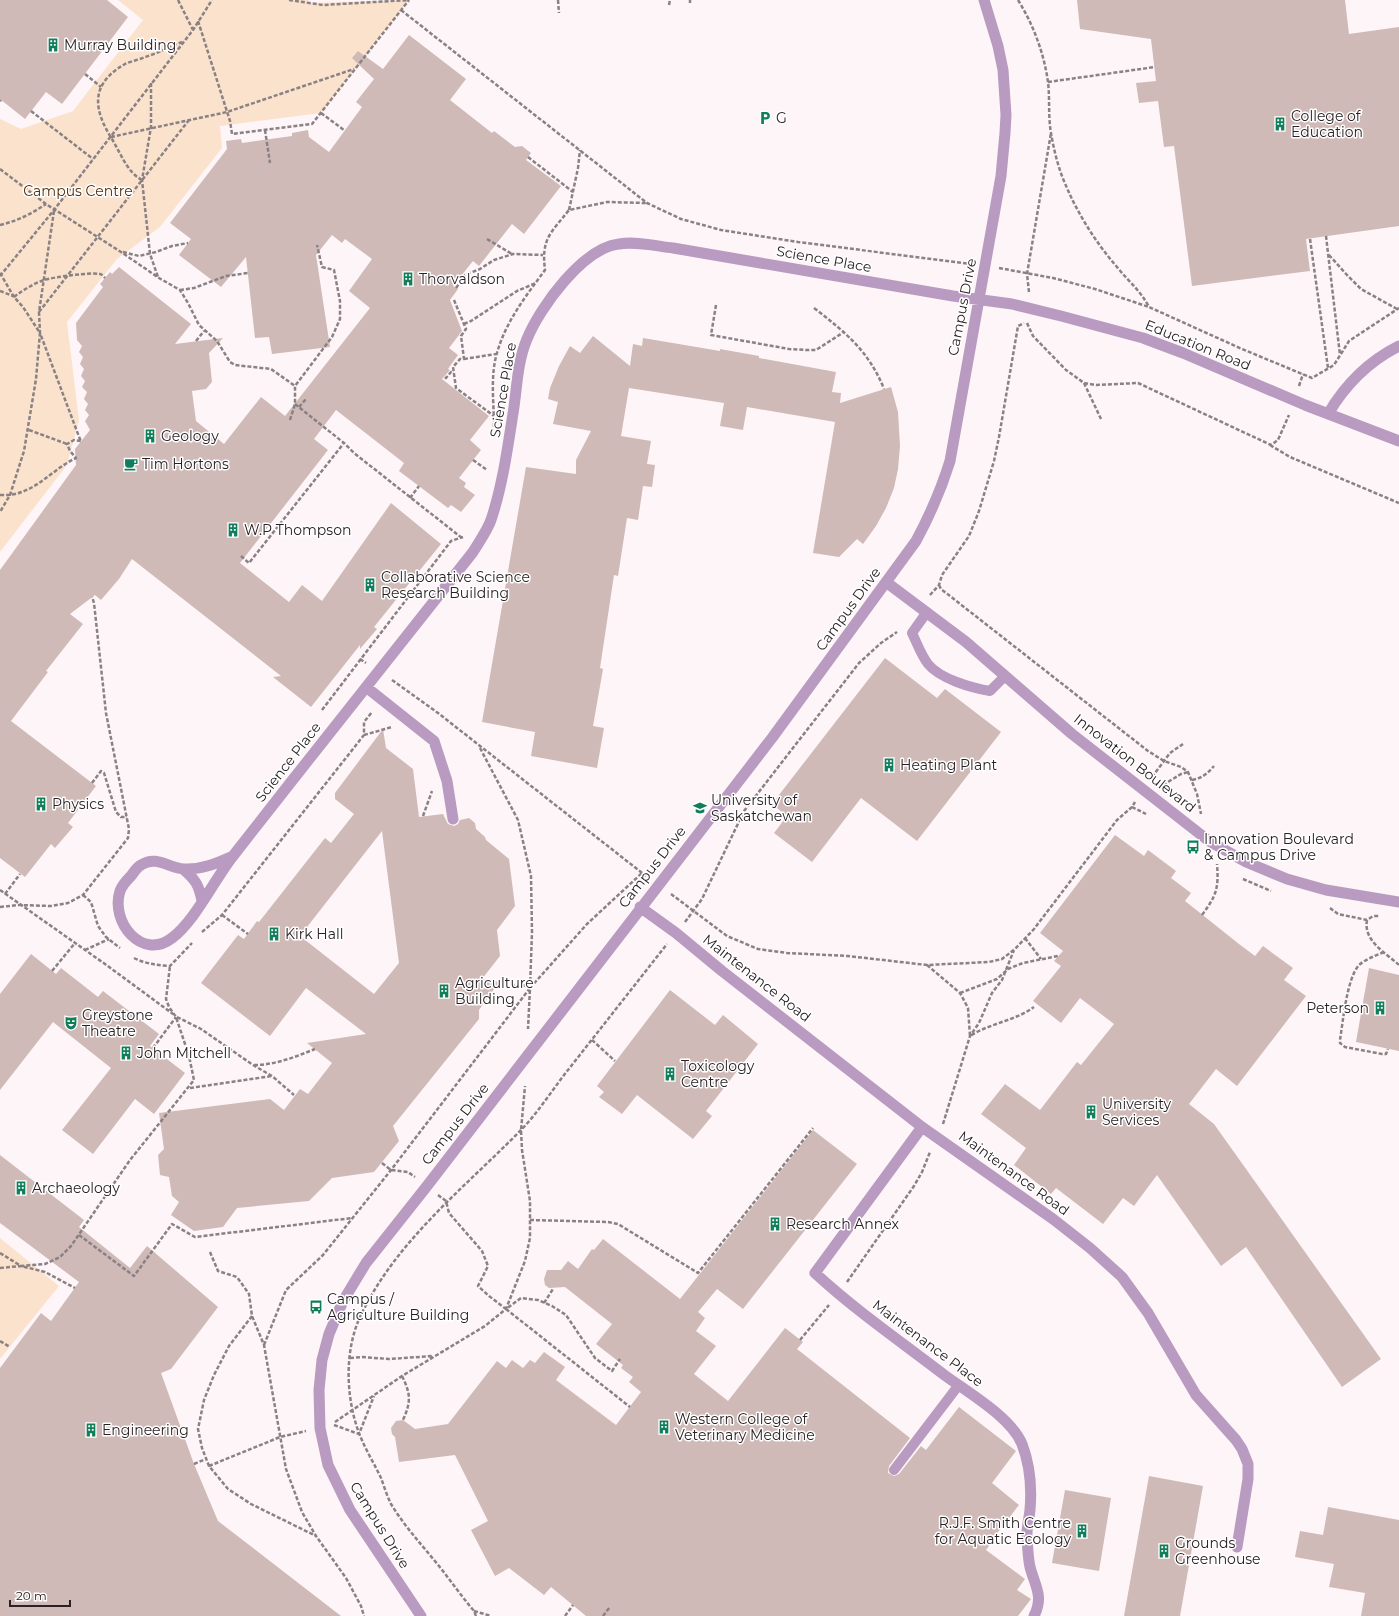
<svg xmlns="http://www.w3.org/2000/svg" width="1399" height="1616" font-family="Montserrat,sans-serif">
	<rect width="100%" height="100%" fill="#fef5f8"/>
	<path fill="#fbe2cc" d="M118,0H308L309,3L409,0L321,113L220,126L222,148L160,227L117,259L67,322L79,420L67,465L0,552V119L21,129L73,111L143,20Z
		M0,1238L59,1286L0,1359Z"/>
	<path fill="#cfbab7" fill-rule="evenodd" d="M0,0H107L128,17L62,104L46,92L25,119L0,99Z
		M1077,0H1345L1349,34L1399,27V226L1306,239L1310,271L1192,286L1174,146L1164,147L1158,101L1139,103L1136,83L1156,81L1151,39L1080,29Z
		M409,35L466,79L450,100L492,133L494,131L515,147L522,146L531,153L526,160L561,186L524,234L512,224L479,266L473,261L453,286L458,289L450,300L462,331L449,348L458,355L448,369L450,370L442,379L489,416L470,440L481,450L459,478L466,483L464,487L475,495L461,512L451,505L448,508L399,471L404,463L336,410L314,439L328,450L240,563L289,602L302,585L322,601L391,503L441,544L374,627L377,629L360,649V645L311,707L273,677L281,676L132,559L119,579L101,600L95,595L70,614L83,624L46,671L48,672L11,721L96,786L68,823L73,827L55,848L51,844L25,877L0,858V570L76,465L75,449L90,430L85,421L89,415L85,410L88,404L84,399L87,392L82,387L85,381L81,376L84,369L80,364L83,357L79,352L82,346L77,340L76,323L103,287L100,284L110,272L112,274L119,267L191,324L175,344L223,338L209,353L212,382L206,389L192,391L196,421L224,444L261,397L285,416L370,308L349,291L372,259L345,239L342,243L332,235L316,255L330,347L272,354L269,337L255,338L246,257L221,287L179,255L191,239L170,223L227,149L226,141L241,139L242,143L292,136V133L308,130L309,137L329,152L362,107L356,102L374,79L352,58L358,51L383,69Z
		M593,336L630,366L633,344L642,346L643,338L720,351V349L759,356V358L836,372L832,392L841,393L840,403L891,387L898,412L900,446L898,469L894,488L886,508L876,526L863,544L857,539L839,557L813,553L835,422L747,407L743,430L720,426L724,403L629,388L621,436L651,441L647,464L655,465L652,487L643,486L638,520L627,518L618,576L614,575L600,668L603,669L593,726L604,728L597,768L531,756L535,732L482,722L526,467L576,474V460L591,431L553,424L558,402L548,399L550,388L559,366L570,346L580,353Z
		M885,658L937,698L945,689L1001,732L917,841L861,798L812,862L774,833L787,816L772,804Z
		M383,729L386,748L413,769L419,817L443,814L448,824L454,826L458,824L460,820L469,818L475,823L476,829L485,837L486,840L509,859L515,906L497,930L500,956L482,979L499,982L479,1010V1019L393,1126L399,1141L374,1172L332,1178L309,1201L237,1208L223,1227L194,1231L171,1215L179,1202L172,1196L169,1177L160,1175L158,1155L164,1149L159,1113L270,1099L284,1110L300,1089L308,1094L332,1063L307,1043L366,1034L306,988L270,1036L201,983L238,935L244,939L257,921L259,922L325,838L331,843L354,814L335,799V793ZM382,831L399,963L374,994L300,936Z
		M1115,835L1144,856L1148,850L1176,871L1171,878L1191,893L1185,901L1239,944L1255,956L1263,946L1293,968L1284,980L1306,996L1237,1086L1216,1069L1189,1104L1214,1124L1381,1359L1342,1387L1246,1247L1221,1266L1157,1175L1134,1206L1123,1198L1103,1224L1056,1188L1051,1194L1014,1165L1026,1148L981,1114L1005,1084L1040,1110L1077,1062L1081,1065L1114,1024L1080,998L1061,1023L1033,1001L1061,966L1054,961L1063,951L1040,933Z
		M31,954L56,974L61,968L98,997L103,991L159,1034L150,1046L185,1073L154,1114L135,1099L93,1154L62,1130L111,1068L53,1022L0,1090V994Z
		M1369,968L1399,975V1051L1356,1042Z
		M670,990L715,1025L723,1015L758,1044L706,1111L712,1116L693,1139L637,1095L622,1114L599,1097L604,1092L597,1086Z
		M813,1130L857,1164L743,1309L717,1289L698,1312L705,1318L696,1331L716,1346L694,1374L728,1401L785,1328L803,1342L797,1349L910,1438L889,1466L888,1473L894,1476L899,1474L921,1446L926,1450L959,1407L1016,1451L992,1483L1019,1505L988,1545L989,1546L986,1550L1025,1579L1017,1590L1031,1599L1018,1616H586L551,1587L544,1595L509,1568L495,1576L471,1530L488,1521L455,1455L399,1462L395,1437L392,1434L391,1428L396,1421L403,1420L415,1429L448,1424L497,1361L506,1368L512,1360L523,1368L530,1360L535,1363L544,1352L565,1367L556,1380L616,1425L641,1392L629,1382L633,1377L621,1368L623,1365L596,1344L612,1324L565,1287L549,1288L545,1285L544,1279L547,1270H561L568,1261L578,1269L592,1249L594,1250L603,1239L680,1299Z
		M0,1155L84,1220L79,1227L130,1268L147,1246L218,1307L171,1369L161,1373L194,1464L218,1521L341,1616H0V1368L41,1313L51,1321L79,1282L0,1223Z
		M1149,1476L1203,1486L1180,1616H1124Z
		M1065,1490L1111,1498L1099,1571L1052,1563Z
		M1328,1507L1399,1520V1616H1361L1365,1593L1329,1587L1334,1564L1295,1557L1300,1531L1323,1535Z"/>
	<g fill="none" stroke-linecap="round" stroke-linejoin="round">
		<path stroke="#8a8184" stroke-width="2.5" stroke-dasharray="4 2" stroke-linecap="butt" d="M178,0L193,30
			M289,0L323,5L409,0
			M558,0L559,13
			M690,0V3
			M1018,0C1033,24 1044,53 1048,82C1050,99 1048,116 1051,133C1054,151 1059,171 1067,188C1079,216 1097,244 1117,267C1129,282 1140,290 1149,307L1242,349L1312,378L1334,365L1349,341L1399,308
			M669,5L670,0
			M401,10L647,203L681,219L721,230L798,242L971,264
			M198,21L230,121L232,134L312,124L409,0
			M85,74L101,87
			M1048,82L1155,67
			M151,83V127L142,180L150,254L158,277
			M0,101L1,100
			M31,111L93,159
			M321,113L344,130
			M265,130L270,163
			M111,137L227,112L354,69
			M528,157L573,192
			M0,169L46,204L121,252L159,278L180,290L188,303L199,325L217,341L230,362L235,365L271,369L295,386
			M142,180C127,172 121,154 112,139C93,109 90,84 125,64C131,61 139,60 145,57C158,53 170,47 182,42
			M569,210L578,168L580,150
			M54,211L39,312L40,333L81,442
			M0,225C17,221 31,214 46,204
			M1326,236L1340,355
			M487,239L512,254
			M1310,239L1328,368
			M123,252L139,256L156,252L172,246L188,243
			M1329,255L1347,275L1361,289L1397,309
			M999,268L1053,278L1095,289L1149,307
			M0,273L14,297L23,307L40,333L36,379L24,451L10,495L0,512
			M0,276L54,210L193,30L212,0
			M456,288L465,275L480,269L494,260L513,254L543,255
			M180,290L194,288L226,276L248,273
			M0,291L13,296
			M1029,292L1027,274L1051,133
			M14,297C23,290 33,284 44,280C54,277 91,272 100,274C102,274 104,277 105,278
			M454,300L466,329L461,336L464,359H460L453,367L456,388L494,416
			M716,305L711,335L789,349L806,350H816L844,332
			M814,308C845,332 869,351 884,389
			M39,312L189,120
			M1027,323L1033,336L1066,370L1084,383L1096,385L1138,383L1271,445L1278,440L1289,415
			M464,324L471,321L517,291L536,283
			M196,341L204,331
			M464,359L496,354
			M445,377L446,378L451,372H454
			M1084,383L1101,419
			M1299,386L1303,374
			M295,404L344,443L354,453L462,538
			M299,407L306,399
			M290,420L295,404V386L332,337L340,319V301L334,270L322,267L317,245
			M494,427C494,403 490,376 497,353C506,321 526,296 545,270C541,238 551,233 569,210L607,202L646,203
			M29,430L67,444
			M1270,445L1290,457L1399,503
			M473,460L487,470
			M0,495C33,497 49,471 76,458L70,451L67,444L74,440L81,441
			M410,498L419,486
			M241,556L249,563L344,443
			M939,585L941,589L1148,751L1164,761L1181,767L1188,772L1197,794L1201,814
			M930,595L939,585L942,575L969,536L979,511L994,461L999,437L1018,326L1024,323
			M360,659L366,663
			M392,680L438,713L646,876
			M322,710L451,541L463,537
			M364,735L392,727
			M480,748L518,820L531,876L532,932L530,988
			M1152,777L1170,753L1183,744
			M1192,780C1202,778 1207,774 1214,766
			M92,783L101,771L104,773L116,812L121,817H127
			M1163,785L1181,774L1188,772
			M1132,807L1146,814
			M423,816L432,791
			M1243,879L1271,891
			M0,890L105,964L173,1014
			M5,894L20,874
			M671,894L727,936L758,949L787,953L848,956L927,965L989,962L1002,959L1015,949L1034,929L1117,820L1132,807L1135,802
			M83,895L91,902L98,926L106,937L120,948
			M0,907L19,905L51,906L68,903L83,895L128,838L129,829L106,713L94,603L92,597
			M1330,908L1338,914L1367,920L1373,916H1379
			M222,915L248,934
			M1202,915C1216,896 1219,889 1217,864
			M1367,920C1363,941 1386,953 1399,965
			M685,922L702,899L744,811L859,663L881,643L897,632
			M202,932L222,915L364,735V722L372,712
			M1025,938L1041,959
			M85,950L109,939
			M1384,952C1375,956 1366,959 1359,965C1347,978 1343,1021 1340,1040V1043L1345,1047L1382,1054H1386L1388,1049
			M134,958C146,964 157,965 170,966L192,943
			M927,965L960,993L968,1008L970,1036C990,1023 1015,1021 1034,1007
			M52,971L75,943
			M511,986C519,984 523,984 530,988
			M530,988L587,924L642,873
			M960,993L997,979L1008,969L1023,963L1058,956
			M177,1017L201,1029L253,1065L272,1076L294,1095
			M592,1040L615,1061
			M153,1048L176,1017
			M254,1065C275,1065 295,1057 315,1049
			M190,1088L272,1076
			M943,1124L970,1036L979,1023L992,993L1002,980L1014,950
			M382,1163L391,1170L408,1172L415,1177
			M438,1195L446,1201L449,1213L482,1251L488,1266L478,1286L489,1296L506,1309L521,1298L538,1300L552,1306L566,1315L595,1358L612,1371L620,1359
			M530,1220L608,1222L618,1224L698,1273L813,1128
			M79,1235L134,1276L172,1224L195,1237L352,1218
			M210,1252L218,1271L237,1277L249,1294L252,1316L264,1345L286,1469L302,1512L316,1536L346,1578L361,1606L364,1616
			M0,1253L21,1266L45,1264L60,1257L71,1246L130,1160L194,1080L189,1056L176,1017L169,1007L166,999L170,966
			M0,1268L21,1266L45,1272L75,1288
			M847,1282L914,1186L922,1172L930,1152
			M544,1303L553,1289
			M506,1309L630,1407
			M252,1316L229,1346L214,1375L204,1400L198,1429L202,1448L209,1466L228,1489L251,1504L316,1536
			M800,1340L829,1305
			M0,1341L10,1347
			M264,1345L286,1290L323,1255L391,1170L530,988L528,1029
			M350,1358L362,1357L389,1359L433,1356
			M402,1376C411,1394 411,1402 403,1420
			M335,1422L402,1376L485,1326L506,1309L525,1261L530,1238V1201L522,1150L521,1130L525,1086
			M334,1425L359,1434L374,1396
			M194,1464L206,1459
			M209,1466L280,1437L306,1431
			M474,1611L491,1616
			M476,1616L474,1611C462,1597 451,1581 439,1566C422,1545 405,1527 391,1504C387,1496 384,1486 381,1478C374,1463 365,1449 359,1433C346,1398 344,1352 360,1317C395,1242 463,1189 520,1131C538,1113 552,1090 568,1070C601,1028 634,986 667,944
			M565,1616L573,1605
			M603,1616L610,1607"/>
		<path stroke="#b99bc1" stroke-width="10" d="M927,612L912,633C917,643 921,655 928,664C940,679 972,688 990,691L1005,676
			M894,1470L958,1386"/>
		<path stroke="#b99bc1" stroke-width="11" d="M1328,414C1345,385 1369,361 1399,346
			M886,582L966,642L1072,734L1209,841L1246,862L1287,879L1326,890L1399,902
			M366,687L434,741L447,781L453,819
			M233,856L291,782L473,552C479,542 487,531 491,520C503,484 508,445 514,407C517,385 518,360 527,339C540,307 583,248 619,244C636,241 656,246 673,248L953,296L1012,304L1061,316L1143,338L1183,353L1305,405L1399,441
			M233,856C214,880 195,921 172,938C142,961 110,922 120,891C122,885 127,880 131,876C134,872 137,867 141,865C156,855 169,868 184,869C202,870 217,863 233,856Z
			M183,869C195,879 199,885 202,901
			M640,907L676,933L722,971L922,1127L1053,1219L1090,1248L1122,1277L1148,1313L1196,1395L1236,1440L1242,1449L1248,1464V1479L1237,1547
			M922,1127L815,1273C855,1310 900,1341 943,1374C967,1392 1011,1417 1022,1444C1030,1465 1032,1487 1030,1510C1029,1520 1026,1529 1027,1540C1028,1549 1028,1558 1030,1567C1035,1586 1044,1596 1034,1616
			M421,1616L350,1510L328,1465L320,1428L319,1390L322,1360L329,1334L343,1301L366,1263L427,1186L772,738L916,541C930,515 941,490 950,461L1001,176L1005,133L1006,115L1003,70L998,46L984,0"/>
	</g>
	<defs>
		<g id="building-bare" transform="scale(1.08)"><path d="M-4-6H4V6H1V3H-1V6H-4ZM-2.5-4.3h1.7v1.8h-1.7ZM.8-4.3h1.7v1.8H.8ZM-2.5-1h1.7V.8h-1.7ZM.8-1h1.7V.8H.8Z" fill="#107e5b" stroke="#fff" stroke-width="2.5" paint-order="stroke"/></g>
		<g id="parking-bare" transform="scale(1.08)"><path d="M-3.5-5.5H1a3.5 3.5 0 0 1 0 7H-1V5.5H-3.5ZM-1-3.4V-.6H.8a1.4 1.4 0 0 0 0-2.8Z" fill="#107e5b" stroke="#fff" stroke-width="2.5" paint-order="stroke"/></g>
		<g id="cafe-bare" transform="scale(1.08)"><path d="M-5.5-4.5H6V0H3Q3 3.5 0 3.5H-2.5Q-5.5 3.5-5.5 0ZM3-3.2v2h1.7v-2ZM-6 4.5H4V6H-6Z" fill="#107e5b" stroke="#fff" stroke-width="2.5" paint-order="stroke"/></g>
		<g id="university-bare" transform="scale(1.08)"><path d="M0-5L7-2L0 1L-7-2ZM-4 1L0 2.5L4 1V4Q0 6-4 4Z" fill="#107e5b" stroke="#fff" stroke-width="2.5" paint-order="stroke"/></g>
		<g id="bus-bare" transform="scale(1.08)"><path d="M-5-6H5V4H4V6H2V4H-2V6H-4V4H-5ZM-3.5-4V0h7V-4ZM-3.5 1.2v1.5H-2V1.2ZM2 1.2v1.5H3.5V1.2Z" fill="#107e5b" stroke="#fff" stroke-width="2.5" paint-order="stroke"/></g>
		<g id="theatre-bare" transform="scale(1.08)"><path d="M-5-5.5Q0-4 5-5.5V0Q5 5 0 6Q-5 5-5 0ZM-3.3-2.5H-1v1.5H-3.3ZM1-2.5H3.3v1.5H1ZM-2.8 1Q0 5.5 2.8 1Z" fill="#107e5b" stroke="#fff" stroke-width="2.5" paint-order="stroke"/></g>
	</defs>
	<g fill-rule="evenodd">
		<use href="#building-bare" x="53" y="45"/>
		<use href="#parking-bare" x="765" y="118"/>
		<use href="#building-bare" x="1280" y="124"/>
		<use href="#building-bare" x="408" y="279"/>
		<use href="#building-bare" x="150" y="436"/>
		<use href="#cafe-bare" x="131" y="464"/>
		<use href="#building-bare" x="233" y="530"/>
		<use href="#building-bare" x="370" y="585"/>
		<use href="#building-bare" x="889" y="765"/>
		<use href="#building-bare" x="41" y="804"/>
		<use href="#university-bare" x="700" y="808"/>
		<use href="#bus-bare" x="1193" y="847"/>
		<use href="#building-bare" x="274" y="934"/>
		<use href="#building-bare" x="444" y="991"/>
		<use href="#building-bare" x="1380" y="1008"/>
		<use href="#theatre-bare" x="71" y="1023"/>
		<use href="#building-bare" x="126" y="1053"/>
		<use href="#building-bare" x="670" y="1074"/>
		<use href="#building-bare" x="1091" y="1112"/>
		<use href="#building-bare" x="21" y="1188"/>
		<use href="#building-bare" x="775" y="1224"/>
		<use href="#bus-bare" x="316" y="1307"/>
		<use href="#building-bare" x="664" y="1427"/>
		<use href="#building-bare" x="91" y="1430"/>
		<use href="#building-bare" x="1082" y="1531"/>
		<use href="#building-bare" x="1164" y="1551"/>
	</g>
	<g text-anchor="middle" stroke-width="3" stroke-linejoin="round" paint-order="stroke">
		<g font-size="14" fill="#292124" stroke="#fff" text-anchor="start">
			<text x="64" y="50">Murray Building</text>
			<text x="1291" y="121">College of<tspan x="1291" dy="16">Education</tspan></text>
			<text x="776" y="123">G</text>
			<text x="419" y="284">Thorvaldson</text>
			<text x="161" y="441">Geology</text>
			<text x="142" y="469">Tim Hortons</text>
			<text x="244" y="535">W.P Thompson</text>
			<text x="381" y="582">Collaborative Science<tspan x="381" dy="16">Research Building</tspan></text>
			<text x="900" y="770">Heating Plant</text>
			<text x="711" y="805">University of<tspan x="711" dy="16">Saskatchewan</tspan></text>
			<text x="52" y="809">Physics</text>
			<text x="1204" y="844">Innovation Boulevard<tspan x="1204" dy="16">&amp; Campus Drive</tspan></text>
			<text x="285" y="939">Kirk Hall</text>
			<text x="455" y="988">Agriculture<tspan x="455" dy="16">Building</tspan></text>
			<text x="1369" y="1013" text-anchor="end">Peterson</text>
			<text x="82" y="1020">Greystone<tspan x="82" dy="16">Theatre</tspan></text>
			<text x="137" y="1058">John Mitchell</text>
			<text x="681" y="1071">Toxicology<tspan x="681" dy="16">Centre</tspan></text>
			<text x="1102" y="1109">University<tspan x="1102" dy="16">Services</tspan></text>
			<text x="32" y="1193">Archaeology</text>
			<text x="786" y="1229">Research Annex</text>
			<text x="327" y="1304">Campus /<tspan x="327" dy="16">Agriculture Building</tspan></text>
			<text x="675" y="1424">Western College of<tspan x="675" dy="16">Veterinary Medicine</tspan></text>
			<text x="102" y="1435">Engineering</text>
			<text x="1071" y="1528" text-anchor="end">R.J.F. Smith Centre<tspan x="1071" dy="16">for Aquatic Ecology</tspan></text>
			<text x="1175" y="1548">Grounds<tspan x="1175" dy="16">Greenhouse</tspan></text>
		</g>
		<g font-size="14" fill="#502f0d" stroke="#fff">
			<text x="78" y="196">Campus Centre</text>
		</g>
		<g font-size="14" fill="#292124" stroke="#fff">
			<text transform="translate(824 259) rotate(10)" y="5">Science Place</text>
			<text transform="translate(962 307) rotate(-79)" y="5">Campus Drive</text>
			<text transform="translate(1198 345) rotate(22)" y="5">Education Road</text>
			<text transform="translate(503 390) rotate(-80)" y="5">Science Place</text>
			<text transform="translate(848 609) rotate(-54)" y="5">Campus Drive</text>
			<text transform="translate(288 762) rotate(-52)" y="5">Science Place</text>
			<text transform="translate(1135 763) rotate(38)" y="5">Innovation Boulevard</text>
			<text transform="translate(652 867) rotate(-52)" y="5">Campus Drive</text>
			<text transform="translate(757 978) rotate(38)" y="5">Maintenance Road</text>
			<text transform="translate(455 1124) rotate(-52)" y="5">Campus Drive</text>
			<text transform="translate(1014 1173) rotate(36)" y="5">Maintenance Road</text>
			<text transform="translate(928 1343) rotate(37)" y="5">Maintenance Place</text>
			<text transform="translate(380 1525) rotate(58)" y="5">Campus Drive</text>
		</g>
	</g>
	<path d="M10 1600v6h60v-6" fill="none" stroke="#292124" stroke-width="2"/>
	<text x="16" y="1600" font-size="12" fill="#292124" stroke="#ffffff" stroke-width="3" paint-order="stroke">20 m</text>
</svg>
